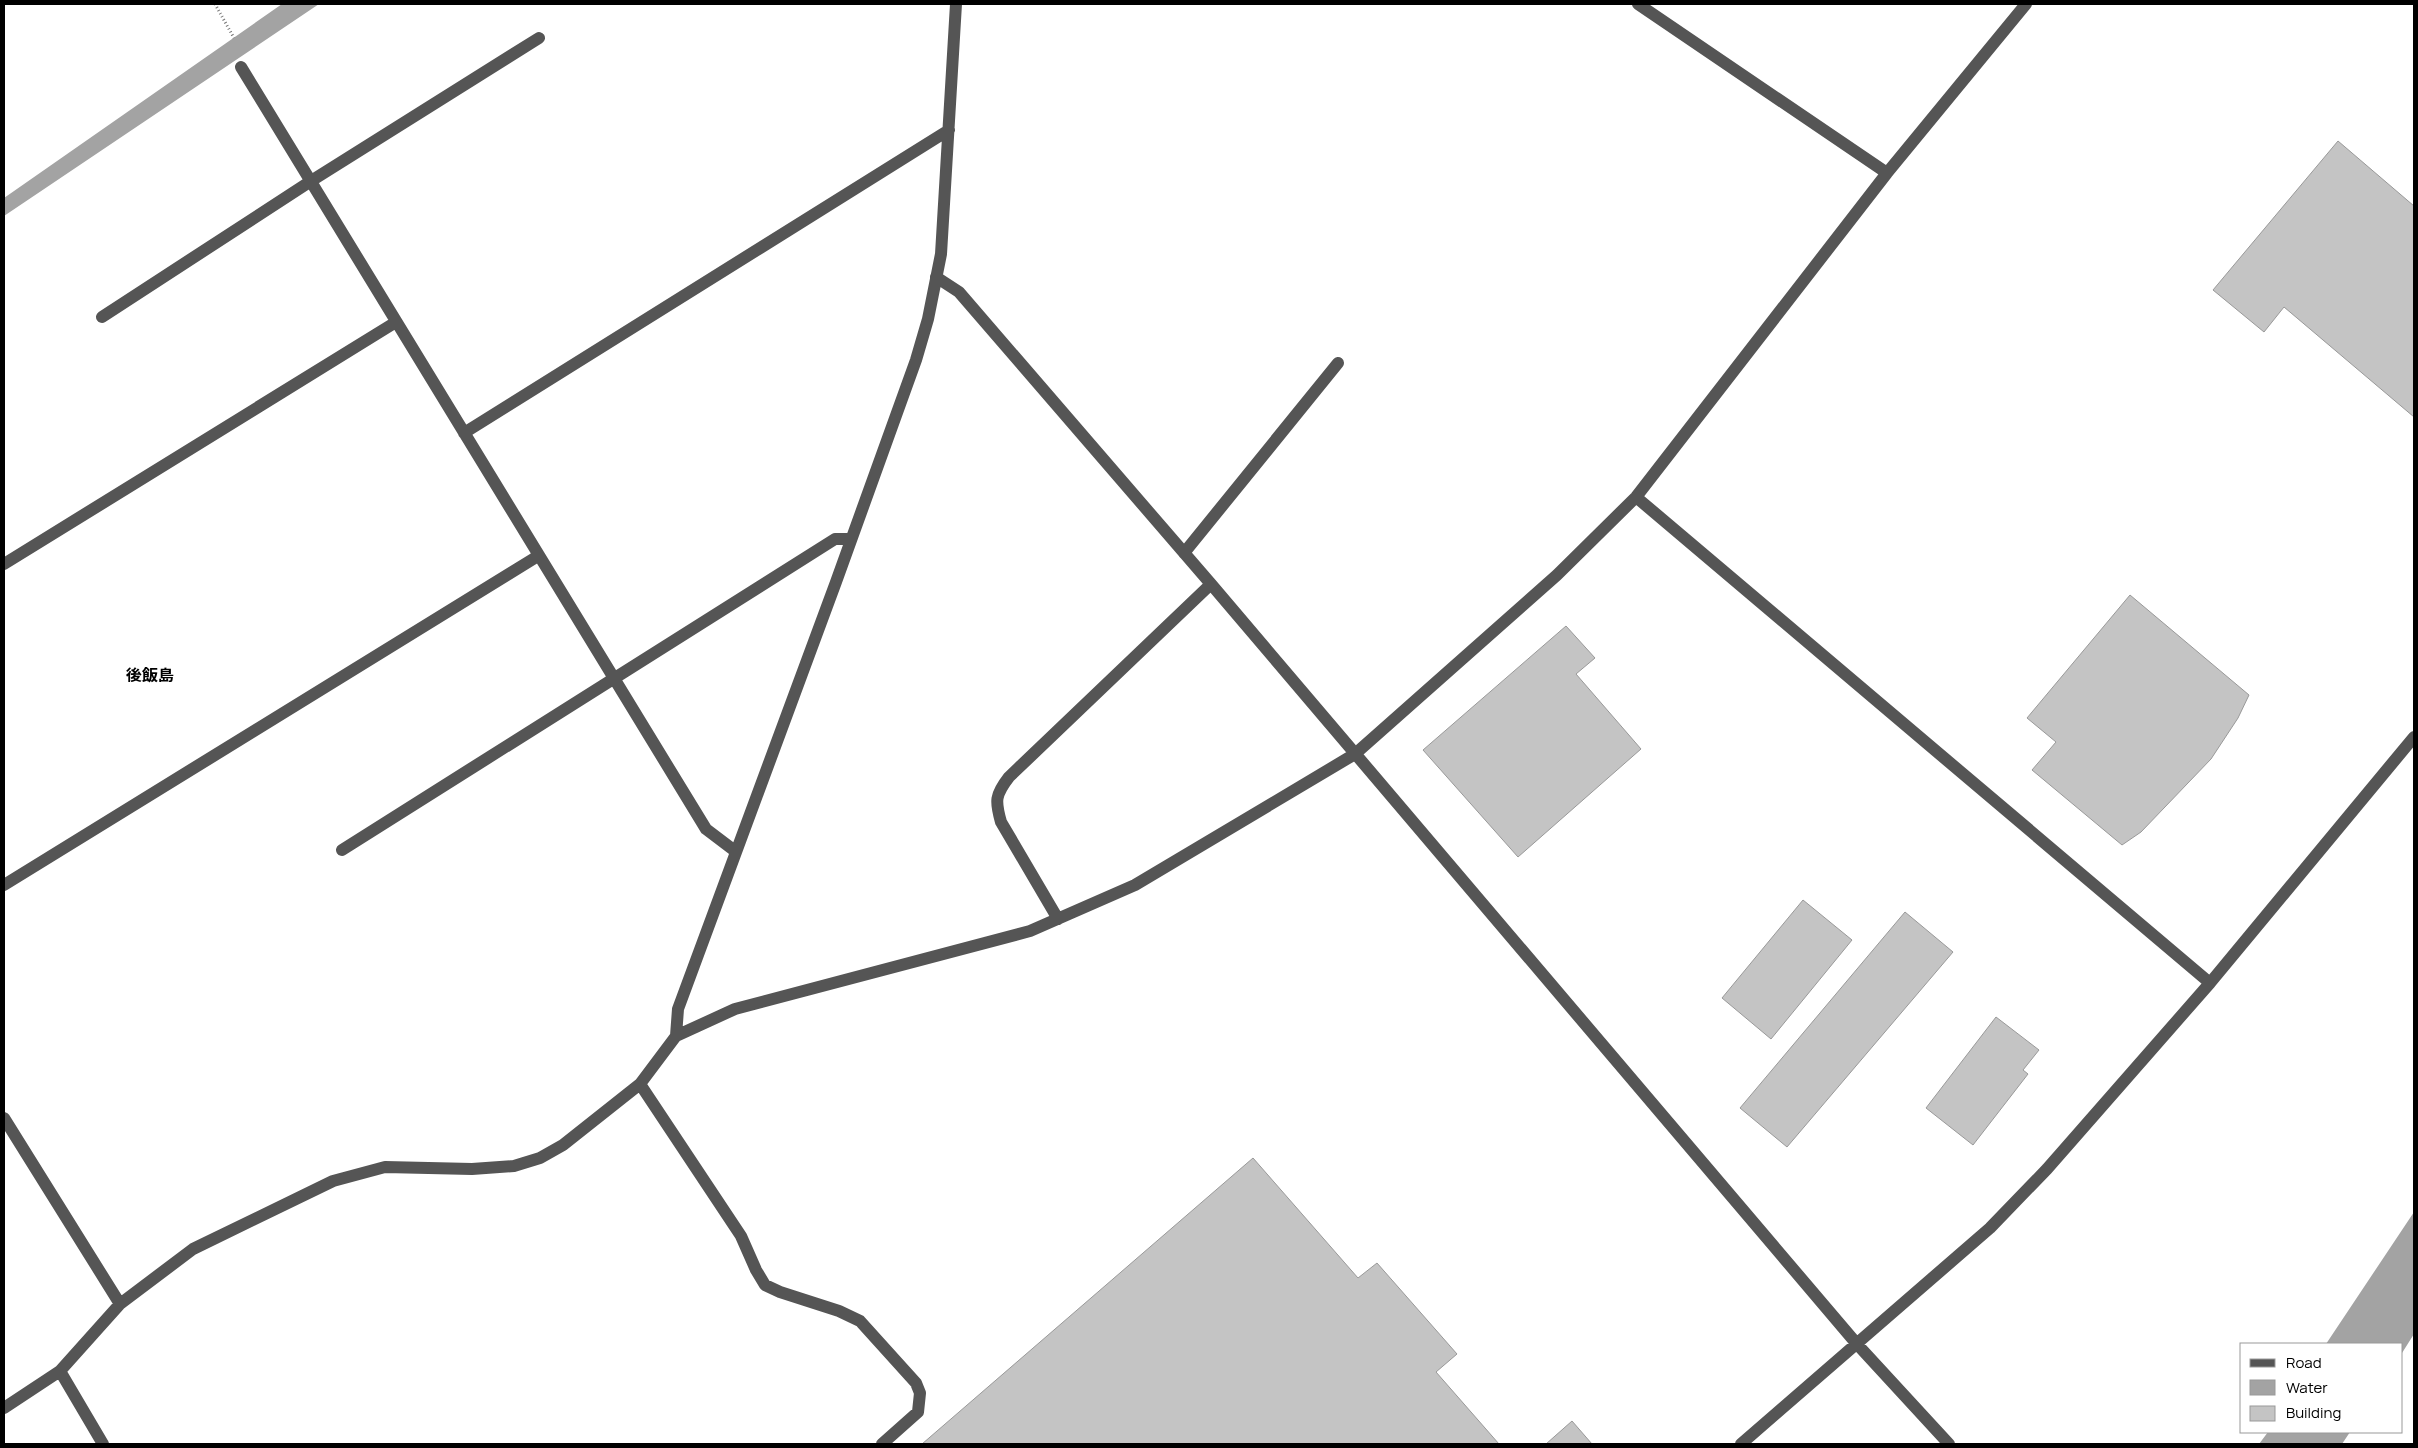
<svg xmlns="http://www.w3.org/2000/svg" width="2418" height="1448" font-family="Manrope,'Noto Sans JP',sans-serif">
	<rect width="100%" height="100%" fill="#fff"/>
	<path fill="#a3a3a3" d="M282,4H319L4,216V198Z
		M2414,1212V1334L2402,1353V1344H2326Z
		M2268,1432H2350L2342,1444H2259Z"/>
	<path fill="#c4c4c4" stroke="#999" d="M2338,141L2414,206V417L2284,307L2264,332L2213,290Z
		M2130,595L2249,695L2238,718L2211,759L2141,832L2122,845L2032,770L2056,742L2027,718Z
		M1566,626L1595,658L1576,674L1641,749L1518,857L1423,750Z
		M1803,900L1852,940L1771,1039L1722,998Z
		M1905,912L1953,952L1787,1147L1740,1108Z
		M1996,1017L2039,1050L2023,1070L2028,1074L1973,1145L1926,1108Z
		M1253,1158L1358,1278L1377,1263L1457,1354L1436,1372L1499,1444H922Z
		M1572,1421L1592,1444H1546Z"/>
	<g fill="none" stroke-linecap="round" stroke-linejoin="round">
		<path stroke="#777" stroke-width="3" stroke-dasharray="1 2.5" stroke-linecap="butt" d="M215,4L234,38"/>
		<path stroke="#555" stroke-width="12" d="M1638,4L1887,173
			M241,67L706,829L735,851
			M936,277L959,292L1211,584L1856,1343L1949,1444
			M102,317L311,181L539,38
			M464,433L949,130
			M1636,497L2210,983
			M1184,553L1338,363
			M4,564L396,322
			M342,850L835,539H851
			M4,885L538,556
			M1058,919L1001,822C995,801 995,795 1009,777L1211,584
			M676,1036L678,1009L836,582L916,360L928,319L941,254L956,4
			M640,1084L741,1236L756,1270L765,1285L780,1292L839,1311L860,1321L916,1383L920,1393L918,1412L882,1444
			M4,1118L120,1304
			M60,1371L103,1444
			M4,1408L60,1371L120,1304L193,1249L333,1181L385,1167L472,1169L514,1166L540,1158L563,1145L640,1084L676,1036L735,1009L1030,931L1135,885L1355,754L1557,575L1636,497L1887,173L2026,4
			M1741,1444L1990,1228L2047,1169L2210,983L2414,737"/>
	</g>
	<g text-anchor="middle" stroke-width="5" stroke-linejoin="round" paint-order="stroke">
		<g font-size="16" font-weight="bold" fill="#000" stroke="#fff">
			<text x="150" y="681">後飯島</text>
		</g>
	</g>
	<rect width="2418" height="1448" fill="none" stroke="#000000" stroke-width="10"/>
	<rect x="2240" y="1343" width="162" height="90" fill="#ffffff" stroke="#999999"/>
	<rect x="2250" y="1359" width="25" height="8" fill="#555555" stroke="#999999"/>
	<text x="2286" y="1368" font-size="15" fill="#000000">Road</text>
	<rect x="2250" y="1380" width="25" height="15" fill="#a3a3a3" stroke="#999999"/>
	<text x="2286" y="1393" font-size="15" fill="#000000">Water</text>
	<rect x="2250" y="1406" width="25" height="15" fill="#c4c4c4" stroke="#999999"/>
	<text x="2286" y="1418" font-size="15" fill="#000000">Building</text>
</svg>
